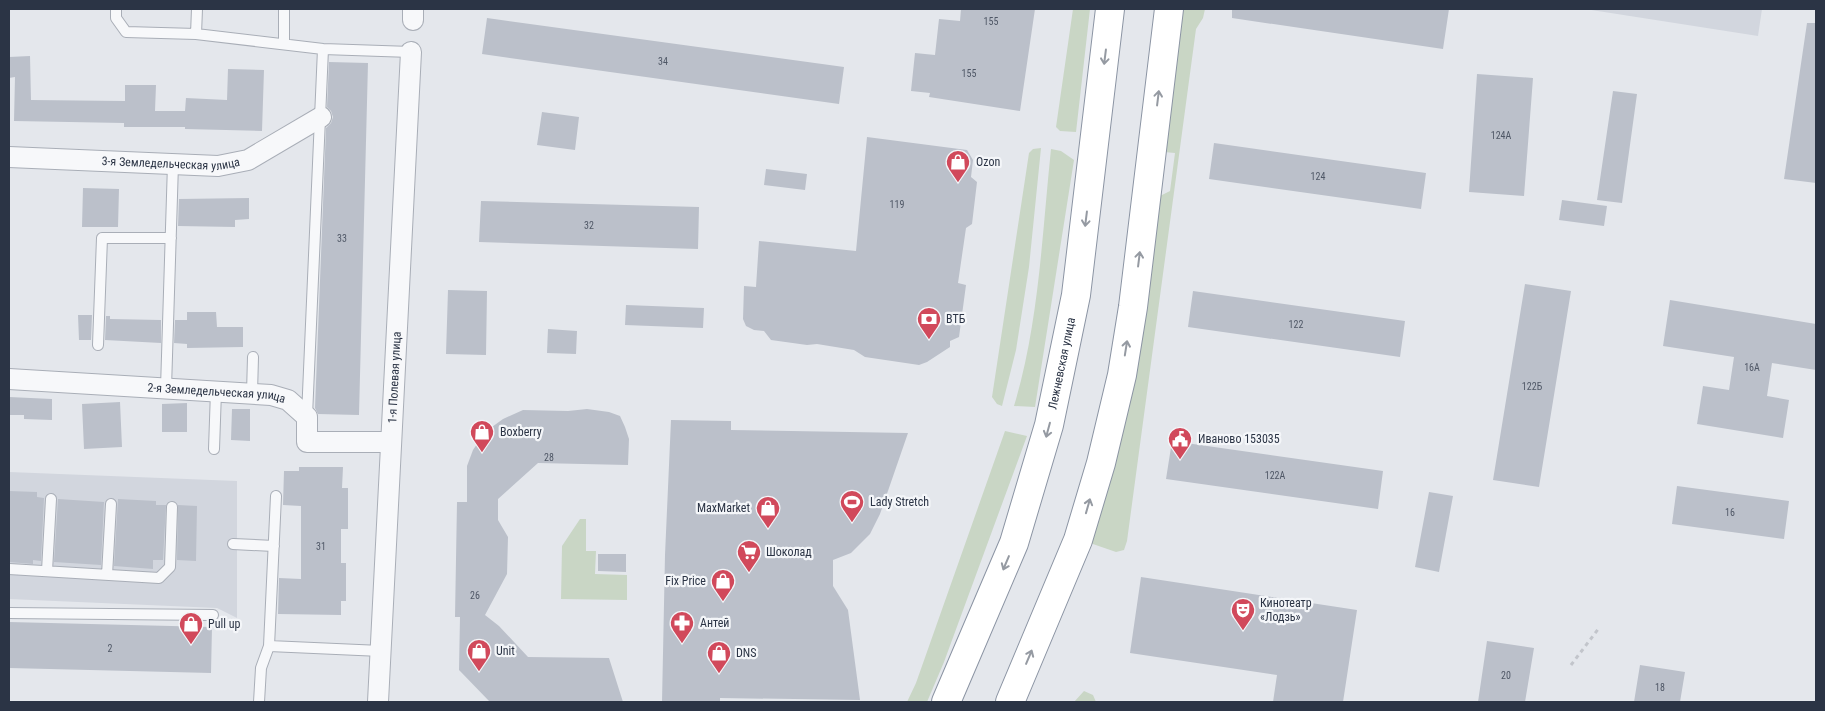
<svg xmlns="http://www.w3.org/2000/svg" width="1825" height="711" font-family="'Roboto Condensed',sans-serif">
	<rect width="100%" height="100%" fill="#e4e7ec"/>
	<path fill="#d2d6de" d="M1585,9H1762L1758,36Z
		M9,472L237,481V618L217,608L9,599Z"/>
	<path fill="#c9d6c5" d="M1073,9H1090L1076,132L1060,131L1056,127Z
		M1181,9H1205L1203,18L1196,29L1127,541L1124,550L1116,552L1090,543L1136,376L1158,197L1170,191L1175,153L1164,152Z
		M1041,148L1029,267L1016,350L1002,406L997,404L992,397L1029,153L1033,149Z
		M1051,149L1061,151L1074,160L1035,407L1014,406C1039,323 1042,235 1051,149Z
		M1005,431L1027,436L944,662L927,702H907L916,683Z
		M580,519H586V551H596L595,574L627,575V600L561,599L562,546Z
		M1084,691L1093,695L1096,702H1074Z"/>
	<path fill="#bbc0ca" d="M961,9H1035L1020,111L929,97L930,93L911,91L915,53L935,55L939,19L960,21Z
		M1232,9H1449L1443,49L1232,18Z
		M487,18L844,67L839,104L482,54Z
		M1807,23H1816V183L1784,179Z
		M30,56L31,100L125,101V85H156L155,111H185L186,98L227,100L228,69L264,70L262,131L185,129V127H124V123L14,121L15,77L9,78V57Z
		M329,62L368,63L359,415L318,414L315,408L326,128L331,123L333,117L331,111L327,107Z
		M1477,74L1533,78L1524,196L1469,192Z
		M1613,91L1637,94L1622,203L1597,200Z
		M542,112L579,117L575,150L537,145Z
		M867,137L967,150L973,160L971,177L977,182L972,224L966,228L958,283L966,285L959,337L950,341V347L927,362L919,365L865,357L854,350L817,344L807,345L771,340L764,331L754,330L746,326L743,319L744,286L756,287L759,241L856,251Z
		M1214,143L1426,173L1421,209L1209,179Z
		M766,169L807,174L805,190L764,185Z
		M83,188L119,189L118,227H82Z
		M249,198V219L235,220V227L178,226L179,199Z
		M1562,200L1607,206L1604,226L1559,220Z
		M481,201L699,207L698,249L479,242Z
		M1525,284L1571,291L1539,487L1493,480Z
		M448,290L487,291L486,355L446,354Z
		M1193,291L1405,321L1400,357L1188,327Z
		M1670,300L1816,324V370L1772,363L1767,396L1789,400L1783,438L1697,424L1703,386L1729,390L1734,357L1663,346Z
		M626,305L704,308L703,328L625,325Z
		M187,312H216L217,327H243V347L187,348V344L174,343L175,320H187Z
		M78,315H92L91,340H79Z
		M106,316H110V319L161,320V343L105,340Z
		M548,329L577,331L576,354L547,353Z
		M9,397L52,399V420L24,419V415H9Z
		M120,402L122,447L84,449L82,404Z
		M187,403V432H162V404Z
		M232,409H250V441L231,440Z
		M587,409L609,412L620,416L625,427L629,439L628,465L538,463L498,499V520L508,537L507,574L485,615L499,626L528,657L609,658L623,702H490L459,670L460,617H455L457,502H467V466L473,450L485,432L503,419L523,410L568,411Z
		M671,420L731,421V430L908,433L880,514L870,534L851,553L833,560V586L848,610L860,700L720,698V702H662L665,555Z
		M1172,441L1383,471L1378,509L1166,479Z
		M299,467H343L342,488H348V529H341V563H346V601H341V615L278,614L279,578L301,579V506L283,505L284,471H299Z
		M1677,486L1789,501L1784,539L1672,524Z
		M9,491L37,492V497L44,498L41,561L33,560V564L9,562Z
		M1429,492L1453,496L1439,572L1415,567Z
		M58,499L104,502L101,565L54,562Z
		M118,499L156,501V505H166L163,560H153V569L114,566Z
		M178,505L197,506L196,561L177,560Z
		M598,554H626V572L598,571Z
		M1141,577L1357,610L1343,702H1273L1277,675L1130,653Z
		M9,622L212,627L211,673L9,668Z
		M1487,641L1534,648L1525,702H1478Z
		M1640,665L1685,672L1680,702H1634Z"/>
	<g fill="none" stroke-linecap="round" stroke-linejoin="round">
		<g stroke="#a9aeb7" stroke-width="12">
			<path id="service" d="M116,9V18L126,32L196,34
				M197,9L196,34L323,49L411,52
				M284,9V44
				M98,345L102,238H171
				M166,388L173,164
				M252,393L253,357
				M307,416L323,49
				M214,449L216,391
				M233,544L274,546
				M9,569L159,578L170,567L172,507
				M47,571L51,499
				M107,575L111,504
				M9,613L213,615
				M269,646L381,651
				M259,702L261,668L269,646L276,496"/>
		</g>
		<g stroke="#a9aeb7" stroke-width="22">
			<g id="minor">
				<path d="M413,20V9"/>
				<path id="s1" d="M9,157L218,166L248,160L321,117"/>
				<path id="s2" d="M9,379L271,395L288,400L307,417V442H391"/>
				<path id="s3" d="M378,702L411,52"/>
			</g>
		</g>
		<g stroke="#8b94a3" stroke-width="30">
			<g id="trunk">
				<path id="s4" d="M946,702L1014,543L1049,425L1076,295L1110,9"/>
				<path d="M1010,702L1078,540L1101,463L1122,375L1133,307L1169,9"/>
			</g>
		</g>
		<path stroke="#c2c5cb" stroke-width="3" stroke-dasharray="4 4" stroke-linecap="butt" d="M1571,665L1599,628"/>
		<use href="#service" stroke="#f7f8fa" stroke-width="10"/>
		<use href="#minor" stroke="#f7f8fa" stroke-width="20"/>
		<use href="#trunk" stroke="#fff" stroke-width="28"/>
	</g>
	<defs><path id="oneway-shaft" d="M-6 0H5M1.5-3L5.5 0L1.5 3" fill="none" stroke-width="1.6" stroke-linecap="round" stroke-linejoin="round" transform="scale(1.25)"/></defs>
	<g stroke="#959aa2">
		<use href="#oneway-shaft" transform="translate(1105 57) rotate(97)"/>
		<use href="#oneway-shaft" transform="translate(1158 98) rotate(-83)"/>
		<use href="#oneway-shaft" transform="translate(1086 219) rotate(97)"/>
		<use href="#oneway-shaft" transform="translate(1139 259) rotate(-83)"/>
		<use href="#oneway-shaft" transform="translate(1126 348) rotate(-81)"/>
		<use href="#oneway-shaft" transform="translate(1048 430) rotate(105)"/>
		<use href="#oneway-shaft" transform="translate(1088 506) rotate(-74)"/>
		<use href="#oneway-shaft" transform="translate(1006 563) rotate(113)"/>
		<use href="#oneway-shaft" transform="translate(1029 657) rotate(-67)"/>
	</g>
	<defs>
		<g id="shop-pin" transform="scale(1.25)"><path d="M0 17L-7.5 6A9.5 9.5 0 1 1 7.5 6Z" fill="#d1495b" stroke="#f4f6f9"/><path d="M-5-2.5h2.3a2.7 3.5 0 0 1 5.4 0H5L5.5 6h-11ZM-1.5-2.5h3a1.5 2.3 0 0 0-3 0Z" fill="#fff"/></g>
		<g id="bank-pin" transform="scale(1.25)"><path d="M0 17L-7.5 6A9.5 9.5 0 1 1 7.5 6Z" fill="#d1495b" stroke="#f4f6f9"/><path d="M-6-4H6V4H-6ZM0-2.3a2.3 2.3 0 1 0 0 4.6a2.3 2.3 0 1 0 0-4.6Z" fill="#fff"/></g>
		<g id="civic-pin" transform="scale(1.25)"><path d="M0 17L-7.5 6A9.5 9.5 0 1 1 7.5 6Z" fill="#d1495b" stroke="#f4f6f9"/><path d="M-.6-6.5H3V-4.5H.6V-3L4-1V1h2V6H-6V1h2V-1L-.6-3ZM-1.2 2.5V6h2.4V2.5Z" fill="#fff"/></g>
		<g id="stadium-pin" transform="scale(1.25)"><path d="M0 17L-7.5 6A9.5 9.5 0 1 1 7.5 6Z" fill="#d1495b" stroke="#f4f6f9"/><path d="M0-5a6.5 5 0 1 0 0 10a6.5 5 0 1 0 0-10ZM-3.5-1.8h7v3.6h-7Z" fill="#fff"/></g>
		<g id="supermarket-pin" transform="scale(1.25)"><path d="M0 17L-7.5 6A9.5 9.5 0 1 1 7.5 6Z" fill="#d1495b" stroke="#f4f6f9"/><path d="M-6-5.5h2.5l.6 2H6L4.5 2H-2.5L-4.4-4H-6ZM-1.5 3.2a1.3 1.3 0 1 0 .1 0ZM3 3.2a1.3 1.3 0 1 0 .1 0Z" fill="#fff"/></g>
		<g id="theatre-pin" transform="scale(1.25)"><path d="M0 17L-7.5 6A9.5 9.5 0 1 1 7.5 6Z" fill="#d1495b" stroke="#f4f6f9"/><path d="M-5-5.5Q0-4 5-5.5V0Q5 5 0 6Q-5 5-5 0ZM-3.3-2.5H-1v1.5H-3.3ZM1-2.5H3.3v1.5H1ZM-2.8 1Q0 5.5 2.8 1Z" fill="#fff"/></g>
		<g id="pharmacy-pin" transform="scale(1.25)"><path d="M0 17L-7.5 6A9.5 9.5 0 1 1 7.5 6Z" fill="#d1495b" stroke="#f4f6f9"/><path d="M-2-6h4v4h4v4h-4v4h-4v-4h-4v-4h4Z" fill="#fff"/></g>
	</defs>
	<g fill-rule="evenodd">
		<use href="#shop-pin" x="958" y="162"/>
		<use href="#bank-pin" x="929" y="319"/>
		<use href="#shop-pin" x="482" y="432"/>
		<use href="#civic-pin" x="1180" y="439"/>
		<use href="#stadium-pin" x="852" y="502"/>
		<use href="#shop-pin" x="768" y="508"/>
		<use href="#supermarket-pin" x="749" y="552"/>
		<use href="#shop-pin" x="723" y="581"/>
		<use href="#theatre-pin" x="1243" y="610"/>
		<use href="#pharmacy-pin" x="682" y="623"/>
		<use href="#shop-pin" x="191" y="624"/>
		<use href="#shop-pin" x="479" y="651"/>
		<use href="#shop-pin" x="719" y="653"/>
	</g>
	<g text-anchor="middle" stroke-width="4.5" stroke-linejoin="round" paint-order="stroke">
		<g font-size="10" fill="#4f5766">
			<text x="991" y="25">155</text>
			<text x="663" y="65">34</text>
			<text x="969" y="77">155</text>
			<text x="1501" y="139">124А</text>
			<text x="1318" y="180">124</text>
			<text x="897" y="208">119</text>
			<text x="589" y="229">32</text>
			<text x="342" y="242">33</text>
			<text x="1296" y="328">122</text>
			<text x="1752" y="371">16А</text>
			<text x="1532" y="390">122Б</text>
			<text x="549" y="461">28</text>
			<text x="1275" y="479">122А</text>
			<text x="1730" y="516">16</text>
			<text x="321" y="550">31</text>
			<text x="475" y="599">26</text>
			<text x="110" y="652">2</text>
			<text x="1506" y="679">20</text>
			<text x="1660" y="691">18</text>
		</g>
		<g font-size="12" fill="#2b3445" stroke="#f4f6f9">
			<text dy="4" stroke="none"><textPath href="#s1" startOffset="162">3-я Земледельческая улица</textPath></text>
			<text dy="4" stroke="none"><textPath href="#s4" startOffset="359">Лежневская улица</textPath></text>
			<text dy="4" stroke="none"><textPath href="#s3" startOffset="325">1-я Полевая улица</textPath></text>
			<text dy="4" stroke="none"><textPath href="#s2" startOffset="208">2-я Земледельческая улица</textPath></text>
		</g>
		<g font-size="12" fill="#2b3445" stroke="#f4f6f9" text-anchor="start">
			<text x="976" y="166">Ozon</text>
			<text x="946" y="323">ВТБ</text>
			<text x="500" y="436">Boxberry</text>
			<text x="1198" y="443">Иваново 153035</text>
			<text x="870" y="506">Lady Stretch</text>
			<text x="750" y="512" text-anchor="end">MaxMarket</text>
			<text x="766" y="556">Шоколад</text>
			<text x="706" y="585" text-anchor="end">Fix Price</text>
			<text x="1260" y="607">Кинотеатр<tspan x="1260" dy="14">«Лодзь»</tspan></text>
			<text x="700" y="627">Антей</text>
			<text x="208" y="628">Pull up</text>
			<text x="496" y="655">Unit</text>
			<text x="736" y="657">DNS</text>
		</g>
	</g>
	<rect width="1825" height="711" fill="none" stroke="#2b3445" stroke-width="20"/>
</svg>
